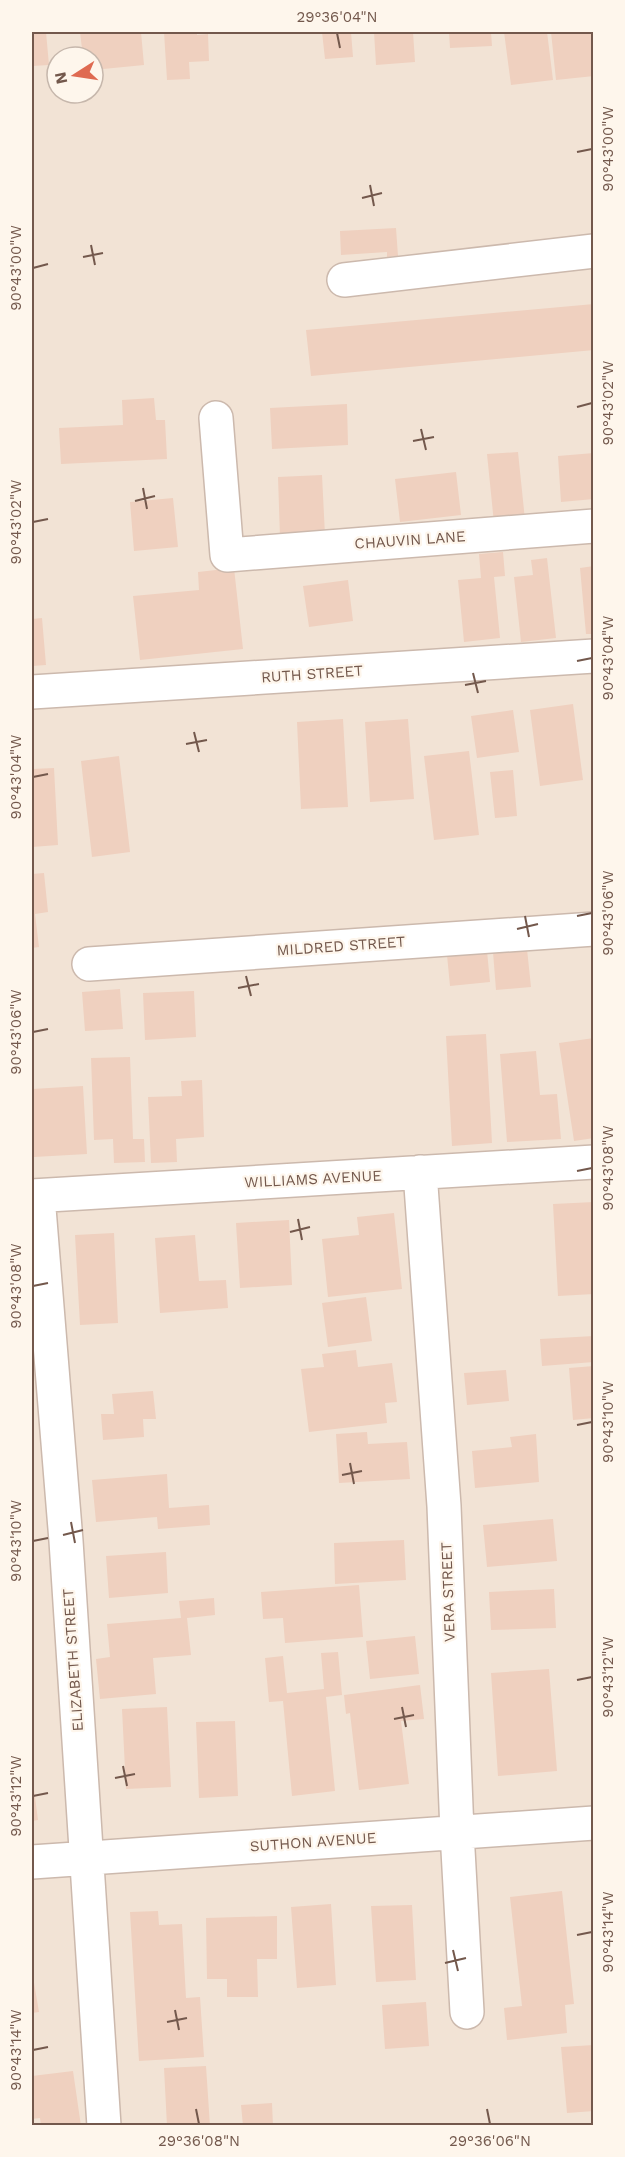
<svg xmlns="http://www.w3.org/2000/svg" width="625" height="2157" font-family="'Work Sans',sans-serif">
	<rect width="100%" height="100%" fill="#fbf2e6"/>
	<path fill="#f2e3d5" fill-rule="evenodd" d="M32,32H593V2125H32ZM57,57H93V93H57Z"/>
	<path fill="#efd0bf" d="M32,32H46L49,65L32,66Z
		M80,32H141L144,65L93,70V57H83Z
		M164,32H197V35L208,34L209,61L189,62L190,79L167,80Z
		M322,32H351L353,57L325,59Z
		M374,32H413L415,62L376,65Z
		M449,32H491L492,46L450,48Z
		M504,32H547L553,80L511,85Z
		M551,32H594V76L556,80Z
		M396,228L398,256L387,257V252L341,255L340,231Z
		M594,304V350L311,376L306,330Z
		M154,398L156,420H165L167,459L61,464L59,428L123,425L122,400Z
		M347,404L348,445L272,449L270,408Z
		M518,452L525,520L494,523L487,454Z
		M594,453V499L561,502L558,456Z
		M456,472L461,515L400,522L395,479Z
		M322,475L325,535L280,537L278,477Z
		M173,498L178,547L134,551L130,502Z
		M503,552L505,576L494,577L500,638L464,642L458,580L481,578L479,554Z
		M547,558L556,638L521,642L514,577L533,575L531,560Z
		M594,566V634H586L580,568Z
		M234,568L243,649L140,660L133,596L199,590L198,572Z
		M348,580L353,621L309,627L303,586Z
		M42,618L46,665L32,666V619Z
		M573,704L583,780L540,786L530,710Z
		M513,710L519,752L477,758L471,716Z
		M343,719L348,807L301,809L297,722Z
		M408,719L414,799L370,802L365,722Z
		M469,751L479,835L434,840L424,756Z
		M119,756L130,852L92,857L81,761Z
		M54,768L58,845L32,847V769Z
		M513,770L517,816L495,818L490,772Z
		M44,873L48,912L35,914L39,947L32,948V874Z
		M527,949L531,987L496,990L493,952Z
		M487,951L490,982L450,986L447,955Z
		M120,989L123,1029L85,1031L82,992Z
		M194,991L196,1037L145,1040L143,993Z
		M486,1034L492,1143L452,1146L446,1036Z
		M594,1038V1138L574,1141L559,1043Z
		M536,1051L540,1095L557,1094L561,1139L507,1142L500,1054Z
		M130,1057L133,1139H144L145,1162L114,1163L113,1139L94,1140L91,1058Z
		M202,1080L204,1137L176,1139L177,1162L151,1163L148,1097L182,1096L181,1081Z
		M83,1086L87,1154L34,1157L32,1089Z
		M594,1202V1294L558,1296L553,1204Z
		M394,1213L402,1289L328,1297L322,1239L359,1235L357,1217Z
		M289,1220L292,1285L240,1288L236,1223Z
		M114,1233L118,1323L80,1325L75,1235Z
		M195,1235L199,1281L226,1280L228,1308L160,1313L155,1238Z
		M366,1297L372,1341L328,1347L322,1303Z
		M594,1336V1362L542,1366L540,1339Z
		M356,1350L358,1367L392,1363L397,1402L385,1403L387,1423L309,1432L301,1369L324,1367L322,1354Z
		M594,1366V1418L573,1420L569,1368Z
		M506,1370L509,1401L467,1405L464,1373Z
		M153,1391L156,1419H143L144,1437L103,1440L101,1414H114L112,1394Z
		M367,1432L368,1444L407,1442L410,1479L339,1483L336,1434Z
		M536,1434L539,1482L475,1488L472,1451L512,1447L510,1437Z
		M167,1474L169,1508L209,1505L210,1525L158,1529L157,1517L96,1522L92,1480Z
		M553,1519L557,1561L487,1567L483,1525Z
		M404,1540L406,1580L335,1584L334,1543Z
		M166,1552L168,1593L109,1598L106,1556Z
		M359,1585L363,1637L285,1643L283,1618L263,1619L261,1592Z
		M554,1589L556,1628L491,1630L489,1592Z
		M214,1598L215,1615L187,1618L191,1655L153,1658L156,1694L100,1699L96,1659L110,1657L107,1624L181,1618L179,1601Z
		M415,1636L419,1674L370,1679L366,1641Z
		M338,1652L342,1695L326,1697L335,1791L292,1796L283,1701L269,1702L265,1658L283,1656L287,1693L324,1689L321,1653Z
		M549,1669L557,1771L498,1776L491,1673Z
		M420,1685L424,1719L401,1721L409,1784L359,1790L350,1713L346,1714L344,1695Z
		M167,1707L171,1787L126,1789L122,1709Z
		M235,1721L238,1796L199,1798L196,1722Z
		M32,1774L38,1820L32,1821Z
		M562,1891L574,2004L565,2005L567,2033L507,2040L504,2008L522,2006L510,1897Z
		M331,1904L336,1985L297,1988L291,1907Z
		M412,1905L416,1980L376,1982L371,1906Z
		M158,1911L159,1925L182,1924L186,1998L200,1997L204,2057L139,2061L130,1912Z
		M277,1916V1959H257L258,1997H227V1979H207L206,1918Z
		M32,1971L39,2012L32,2013Z
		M426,2002L429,2046L385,2049L382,2005Z
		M594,2045V2111L567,2113L561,2047Z
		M206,2066L210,2126H167L164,2068Z
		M73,2071L81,2126H41L40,2118L32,2119V2076Z
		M272,2103L273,2126H243L241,2105Z"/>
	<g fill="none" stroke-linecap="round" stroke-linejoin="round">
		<g stroke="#ccb9ad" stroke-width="36">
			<path id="minor" d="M344,280L594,251
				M216,418L227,555L594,526
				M32,692L594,656
				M89,964L594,929
				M420,1172L444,1506L457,1832L467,2012
				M32,1196L594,1162
				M38,1196L66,1541L104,2126
				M32,1862L594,1823"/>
		</g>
		<use href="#minor" stroke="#fff" stroke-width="33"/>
	</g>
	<path fill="none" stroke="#73584c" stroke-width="2" d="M337,33L340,48M577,152L592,149M370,185L374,206M362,198L382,193M91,245L95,265M83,257L103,253M33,268L48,264M577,407L592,403M421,429L426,450M413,441L434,437M143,488L147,509M135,501L155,496M33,522L48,519M577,661L592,658M473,673L478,693M465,685L486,681M194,732L199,752M186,744L207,740M33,777L48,774M525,916L529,937M577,916L592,913M517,929L538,924M246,976L251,996M238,988L259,984M33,1032L48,1029M577,1171L592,1168M298,1219L302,1240M290,1232L310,1227M33,1286L48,1283M577,1425L592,1422M350,1463L354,1484M342,1475L362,1471M71,1522L75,1543M63,1535L83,1530M33,1541L48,1538M577,1680L592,1677M402,1707L406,1727M394,1719L414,1715M123,1766L127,1786M115,1778L135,1774M33,1796L48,1793M577,1935L592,1932M453,1950L458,1971M445,1963L466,1958M175,2010L179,2030M167,2022L187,2018M33,2050L48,2047M196,2109L199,2124M487,2109L490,2124"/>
	<g text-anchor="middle" stroke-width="4.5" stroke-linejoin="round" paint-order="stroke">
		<g font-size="15" fill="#73584c" stroke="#fef6ec">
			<text transform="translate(410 540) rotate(-4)" y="5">CHAUVIN LANE</text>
			<text transform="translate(312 674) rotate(-4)" y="5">RUTH STREET</text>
			<text transform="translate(341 946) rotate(-4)" y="5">MILDRED STREET</text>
			<text transform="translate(313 1179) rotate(-3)" y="5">WILLIAMS AVENUE</text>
			<text transform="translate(448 1592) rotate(-92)" y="5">VERA STREET</text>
			<text transform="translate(73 1660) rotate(-94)" y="5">ELIZABETH STREET</text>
			<text transform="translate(313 1842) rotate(-4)" y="5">SUTHON AVENUE</text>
		</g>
	</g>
	<rect width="625" height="2157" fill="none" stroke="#fef6ec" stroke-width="66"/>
	<g transform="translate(75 75) rotate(258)"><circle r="28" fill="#fef6ec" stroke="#c6b7ac" stroke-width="1.5"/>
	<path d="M0-4.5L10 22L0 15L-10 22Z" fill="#df6a51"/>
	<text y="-9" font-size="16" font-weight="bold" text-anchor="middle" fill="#73584c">N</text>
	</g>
	<rect x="33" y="33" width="559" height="2091" fill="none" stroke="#73584c" stroke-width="2"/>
	<g font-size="15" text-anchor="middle" fill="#73584c">
		<text x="337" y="22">29°36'04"N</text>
		<text transform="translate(608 149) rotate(-90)" y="5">90°43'00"W</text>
		<text transform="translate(16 268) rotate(-90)" y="5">90°43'00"W</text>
		<text transform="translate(608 403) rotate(-90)" y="5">90°43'02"W</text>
		<text transform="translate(16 522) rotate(-90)" y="5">90°43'02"W</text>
		<text transform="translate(608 658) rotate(-90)" y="5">90°43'04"W</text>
		<text transform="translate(16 777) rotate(-90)" y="5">90°43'04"W</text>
		<text transform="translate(608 913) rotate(-90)" y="5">90°43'06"W</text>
		<text transform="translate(16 1032) rotate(-90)" y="5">90°43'06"W</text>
		<text transform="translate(608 1168) rotate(-90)" y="5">90°43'08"W</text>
		<text transform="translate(16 1286) rotate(-90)" y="5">90°43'08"W</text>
		<text transform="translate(608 1422) rotate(-90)" y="5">90°43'10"W</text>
		<text transform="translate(16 1541) rotate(-90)" y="5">90°43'10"W</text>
		<text transform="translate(608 1677) rotate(-90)" y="5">90°43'12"W</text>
		<text transform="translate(16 1796) rotate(-90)" y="5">90°43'12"W</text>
		<text transform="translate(608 1932) rotate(-90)" y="5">90°43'14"W</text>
		<text transform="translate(16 2050) rotate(-90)" y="5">90°43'14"W</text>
		<text x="199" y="2146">29°36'08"N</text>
		<text x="490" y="2146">29°36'06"N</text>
	</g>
</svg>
